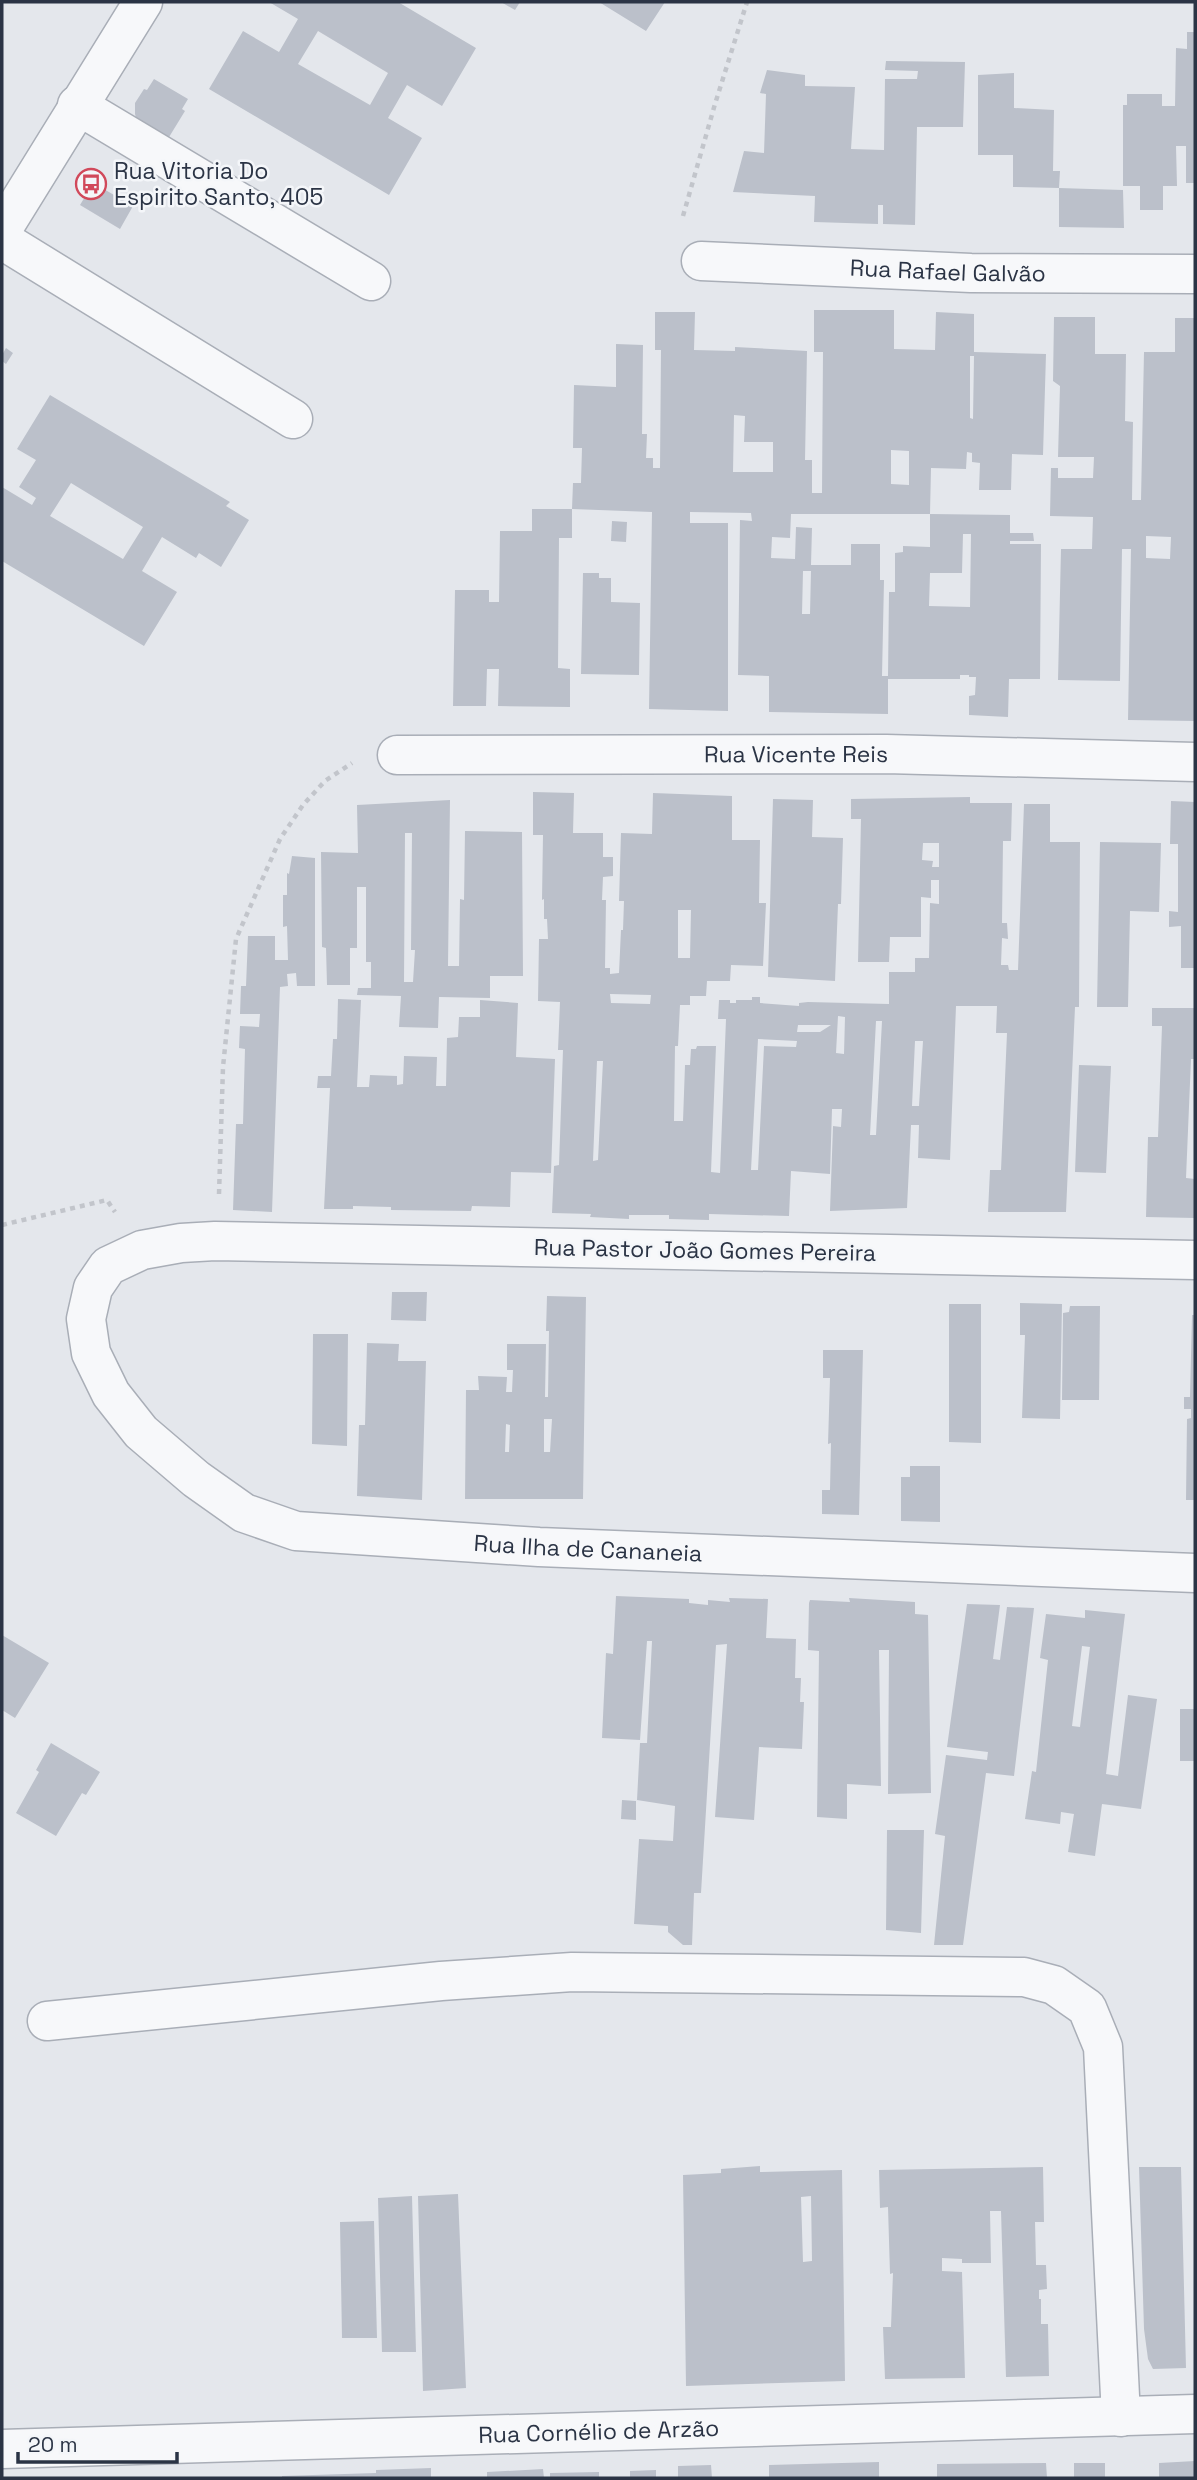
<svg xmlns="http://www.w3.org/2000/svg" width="1197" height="2480" font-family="'Space Grotesk',sans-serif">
	<rect width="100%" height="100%" fill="#e4e7ec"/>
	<path fill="#bbc0ca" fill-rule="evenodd" d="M269,2H398L476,48L442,106L407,85L388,118L422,138L389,195L209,89L243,31L279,52L298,19ZM318,31L388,73L370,105L298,64Z
		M501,2H520L515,10Z
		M599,2H665L646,31Z
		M1187,32H1195V183H1186V146H1176L1177,186H1163V210H1140V186H1123V105H1127V94H1162V106H1175L1176,48L1187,49Z
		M886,61L965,62L963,127H917L915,225L883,224V205H878V224L814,222L815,196L733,192L744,151L764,153L766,94L760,93L767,70L805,75V86L855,87L851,149L884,150L885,79H917L918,71L885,70Z
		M1014,73V108L1054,110L1053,171H1060L1059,188L1123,190L1124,228L1059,227V188L1013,187V155H978V75Z
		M154,79L188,99L182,109L185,111L166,142L138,125L135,114V103L144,89L147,90Z
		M102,188L133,206L120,229L80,205L89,190Z
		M814,310H894V349L935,350L936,312L974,314V352L1046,354L1043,455L1012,454L1011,490H979L980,463L972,462V453L967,452L966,469L931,468L930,514H791L790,538L772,537L771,558L795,559L796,527L812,528L811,565H851V544H880V580H884L882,676H888L889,592H895V553L903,552V546L930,547V514L1010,515V533H1033L1034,541H1010V544H1041L1040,679H1009L1008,717L969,715V696L975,695L976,677H969V675H960V679H888V714L769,712V676L738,675L740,520L752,521L751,513L690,512V523H728V711L649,709L652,512L572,509L573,483H581L582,448H573L574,385L616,387V344L643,345L642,434H647L646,458H653V468H660L661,350H655V312H695L694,350L735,351V347L807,351L805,460H812V493H822L823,352H814ZM970,356H974L973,419L970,418ZM734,415L745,416L744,442H773V472H733ZM891,450L909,451V485L891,484ZM963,534H971L970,607L929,606L930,573H962ZM803,571H811L810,614H802Z
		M1054,317H1095V354H1126L1125,421L1133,422L1132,500H1141L1144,352H1175V318H1195V721L1128,720L1131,549H1122L1120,681L1058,680L1061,549H1092L1093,517L1050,516L1051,468H1058V478H1093L1094,457H1058L1060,386L1053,381ZM1146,536L1171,537L1170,559L1146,558Z
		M6,348L13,353L6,364L2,361V355Z
		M50,395L230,502L226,506L249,520L221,567L199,553L196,558L162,537L142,571L177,592L144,646L2,561V487L32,505L36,498L19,487L36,460L17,449ZM71,483L143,527L123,559L50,516Z
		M532,509H572V538H559L558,668L570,669V707L498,706L499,669H487L486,706H453L455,590H489V602H499L500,531H532Z
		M612,521L627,522L626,542L611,541Z
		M583,573H599V578H611V602L640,603L639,675L581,674Z
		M533,792L574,793L573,833H603V857H613V876L603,877L602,900H606L605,968H610V974L619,973L621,930H623L624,901H619L621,833L652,834L653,793L732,796V840H760L759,903H766L763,966L731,965L730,981H707L706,996H690V1005H680L678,1046H675L674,1121H683L685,1065H690L691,1049H696L697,1046H716L711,1172L720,1173L726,1019H718L719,1000H730V1003H736V1000H752V997H760V1003L799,1006V1003L808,1002L889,1004V972H915V958H929L930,903L939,904V880H931V898L921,897V937H890L889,962H858L861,819H851V799L970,797V803H1012L1011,841H1003L1002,923H1007L1008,939L1002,938L1001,965H1008L1009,970H1018L1024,804H1050V842H1080L1079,1007H1075L1066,1212H988L990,1170H1001L1007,1033H996L997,1006H956L950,1160L918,1158L919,1125H911L907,1208L830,1211L833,1126L841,1127L842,1109H832L830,1174L791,1171L789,1216L709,1214V1220L669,1219V1215H629V1219L590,1217L591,1214L552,1213L554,1166L559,1165L563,1050H558L560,1002L538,1001L539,939H548L547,919H544V899L542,900L543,835H533ZM923,843H939V867H932L933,861L922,860ZM678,910H691L690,958H678ZM610,994L651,995L650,1004L611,1003ZM838,1016L845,1017L844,1054L836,1053ZM876,1021H882L876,1135H870ZM798,1025H831L820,1032H797ZM758,1039L797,1041L796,1047L764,1046L758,1170H751ZM915,1041H923L919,1106H912ZM597,1061H603L598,1160L593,1161Z
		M773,799L813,800L812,837L843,838L841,904H838L835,981L768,977Z
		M450,800L448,966H459L460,899L464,900L465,831L522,832L523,976H490V998L439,997L438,1028L399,1027L401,996L357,995L358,988H371V962H366V887H357V948H350V985H327L326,948L322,947L321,852L358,853L357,805ZM405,833H412L411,950H415L413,982H404Z
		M1171,801L1195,802V968H1181V926L1169,927V911L1178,912V844H1170Z
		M1100,842L1161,843L1159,912L1130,911L1128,1007H1097Z
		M292,856L315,858V986H297L296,973L287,974L288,986L280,987L272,1212L233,1210L236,1124H243L245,1049L239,1048L240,1026L259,1027L260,1014H240L241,986H246L248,936H275V960H288L287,926L283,927V895H287V873L289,874Z
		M338,999L361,1000L357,1087H369L370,1075L397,1076V1085L403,1084L404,1056L437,1057L436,1086H446L447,1038L458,1037L459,1017H480V1000L518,1003L516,1057L555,1059L551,1173L511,1172L510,1207L472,1206L471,1211L391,1210V1207L353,1206V1209H324L330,1088H317L318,1076H331L333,1039H337Z
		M1152,1008H1195V1059H1191L1186,1178L1195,1179V1218L1146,1217L1148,1137H1158L1162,1026H1152Z
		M1079,1065L1111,1066L1106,1173L1075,1172Z
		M392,1292H427L426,1321L391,1320Z
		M547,1296L586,1297L583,1499H465L466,1390H479L478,1376L507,1377L506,1392H512L513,1370H507V1344H546L545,1397H548L549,1331H546ZM544,1419H552L550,1452H544ZM506,1424L510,1425L509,1452H505Z
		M1020,1303L1062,1304L1060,1419L1022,1418L1025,1335H1020Z
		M949,1304H981V1443L949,1442Z
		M1070,1306H1100L1099,1400H1062L1063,1313L1069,1312Z
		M1192,1315H1195V1500H1186L1187,1419L1191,1418V1409H1184V1397H1190Z
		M313,1334H348L347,1446L312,1444Z
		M367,1343L399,1344L398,1361H426L422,1500L357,1496L359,1425H365Z
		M823,1350H863L859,1515L822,1514V1490H830L831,1443L828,1444L830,1378H823Z
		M910,1466H940V1522L901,1521V1477H910Z
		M616,1596L689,1599V1603L708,1605V1600L730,1602L729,1598L768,1599L766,1638L796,1639L795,1678H801L800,1702H804L802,1749L759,1747L754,1820L715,1817L727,1644L716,1645L701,1893H694L692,1945H683L668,1932V1926L634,1924L639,1839L673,1841L675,1806L637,1800L640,1743H647L652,1641H647L640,1740L602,1738L606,1653L613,1654Z
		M849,1598L915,1602V1614L928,1615L931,1793L888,1794L889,1650H879L881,1786L847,1784V1819L817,1817L819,1651L808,1650L809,1603L810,1600L850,1602Z
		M967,1604L1000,1605L993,1659L1000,1660L1007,1607L1034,1608L1014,1776L986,1773L963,1945H934L945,1836L935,1834L946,1755L987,1760L988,1752L947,1747Z
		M1085,1610L1125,1614L1106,1774L1118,1776L1128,1695L1157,1699L1141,1809L1102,1804L1095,1856L1068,1852L1074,1814L1061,1812L1060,1824L1025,1819L1032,1771L1036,1772L1048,1660L1040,1658L1046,1614L1085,1618ZM1082,1646L1090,1647L1080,1727L1072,1726Z
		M2,1635L49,1663L15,1718L2,1710Z
		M1180,1709H1195V1761H1180Z
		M51,1743L100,1772L86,1795L82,1793L56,1836L16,1813L39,1772L36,1770Z
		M622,1800L636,1801V1820L621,1819Z
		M887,1830H924L921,1933L886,1930Z
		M760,2166V2172L842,2170L845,2381L686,2386L683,2175L721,2173V2169ZM811,2196L812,2261L803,2262L801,2197Z
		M1043,2167L1044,2222H1035L1036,2265H1046L1047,2289L1039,2290V2299H1041V2324H1048L1049,2376L1006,2377L1001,2211H990L991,2263H962V2259L942,2258V2271L962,2272L965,2378L885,2379L883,2327H891L893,2273L890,2274L888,2207L880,2208L879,2170Z
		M1139,2167H1181L1186,2368L1153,2369L1148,2359L1144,2329Z
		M458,2194L466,2388L423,2391L418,2196Z
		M412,2196L416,2352H382L378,2198Z
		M374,2221L377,2338H342L340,2222Z
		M1195,2461V2478H1159V2463Z
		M879,2462V2478H769V2465Z
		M1046,2463L1047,2478H937V2464Z
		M1074,2463H1105V2478H1074Z
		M711,2465L712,2478H678V2466Z
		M431,2468V2478H282V2476L376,2473V2470Z
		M543,2469L544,2478H487V2472Z
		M656,2470V2478H630V2471Z
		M599,2472V2478H550V2473Z"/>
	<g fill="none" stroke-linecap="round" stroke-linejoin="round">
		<g stroke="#a9aeb7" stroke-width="41">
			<g id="street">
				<path d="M77,105L371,281"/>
				<path d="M2,230L143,2"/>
				<path d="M2,240L293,419"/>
				<path id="s1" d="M701,261L971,273L1195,274"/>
				<path id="s2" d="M397,755L886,754L1195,762"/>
				<path id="s3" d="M1195,1260L215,1241L181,1243L142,1250L108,1266L93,1288L86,1319L91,1353L111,1394L141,1432L196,1479L244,1513L296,1531L539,1547L1195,1573"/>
				<path d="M47,2021L441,1981L572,1972L1024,1977L1054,1985L1087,2008L1103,2047L1121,2417"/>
				<path id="s4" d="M2,2449L1195,2414"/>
			</g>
		</g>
		<path stroke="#c2c5cb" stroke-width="4.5" stroke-dasharray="5 5" stroke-linecap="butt" d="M683,216L715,104L747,2
			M219,1194L223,1067L236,939L280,839L303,805L325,781L352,763
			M2,1225L107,1200L115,1212"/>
		<use href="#street" stroke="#f7f8fa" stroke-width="38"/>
	</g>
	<defs>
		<g id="bus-ring" transform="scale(1.575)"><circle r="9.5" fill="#f4f6f9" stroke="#d1495b" stroke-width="1.5"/><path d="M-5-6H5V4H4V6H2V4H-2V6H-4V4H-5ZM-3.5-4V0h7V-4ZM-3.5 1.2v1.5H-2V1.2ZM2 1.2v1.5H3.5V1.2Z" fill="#d1495b"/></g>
	</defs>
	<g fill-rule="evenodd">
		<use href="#bus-ring" x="91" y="184"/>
	</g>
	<g text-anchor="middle" stroke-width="5" stroke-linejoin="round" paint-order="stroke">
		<g font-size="23" fill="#2b3445" stroke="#f4f6f9" text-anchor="start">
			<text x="114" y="179">Rua Vitoria Do<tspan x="114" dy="26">Espirito Santo, 405</tspan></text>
		</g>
		<g font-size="23" fill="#2b3445" stroke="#f4f6f9">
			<text dy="8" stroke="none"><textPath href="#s1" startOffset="247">Rua Rafael Galvão</textPath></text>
			<text dy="8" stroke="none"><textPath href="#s2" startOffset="399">Rua Vicente Reis</textPath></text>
			<text transform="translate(705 1250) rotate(1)" y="8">Rua Pastor João Gomes Pereira</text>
			<text dy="8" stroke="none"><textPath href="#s3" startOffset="1757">Rua Ilha de Cananeia</textPath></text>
			<text dy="8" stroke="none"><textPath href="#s4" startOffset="597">Rua Cornélio de Arzão</textPath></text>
		</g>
	</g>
	<rect width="1197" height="2480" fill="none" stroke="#2b3445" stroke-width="7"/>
	<path d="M18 2452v10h159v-10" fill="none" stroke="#2b3445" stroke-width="3.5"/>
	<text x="28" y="2452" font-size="21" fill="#2b3445" stroke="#f4f6f9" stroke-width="5" paint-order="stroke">20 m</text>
</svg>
